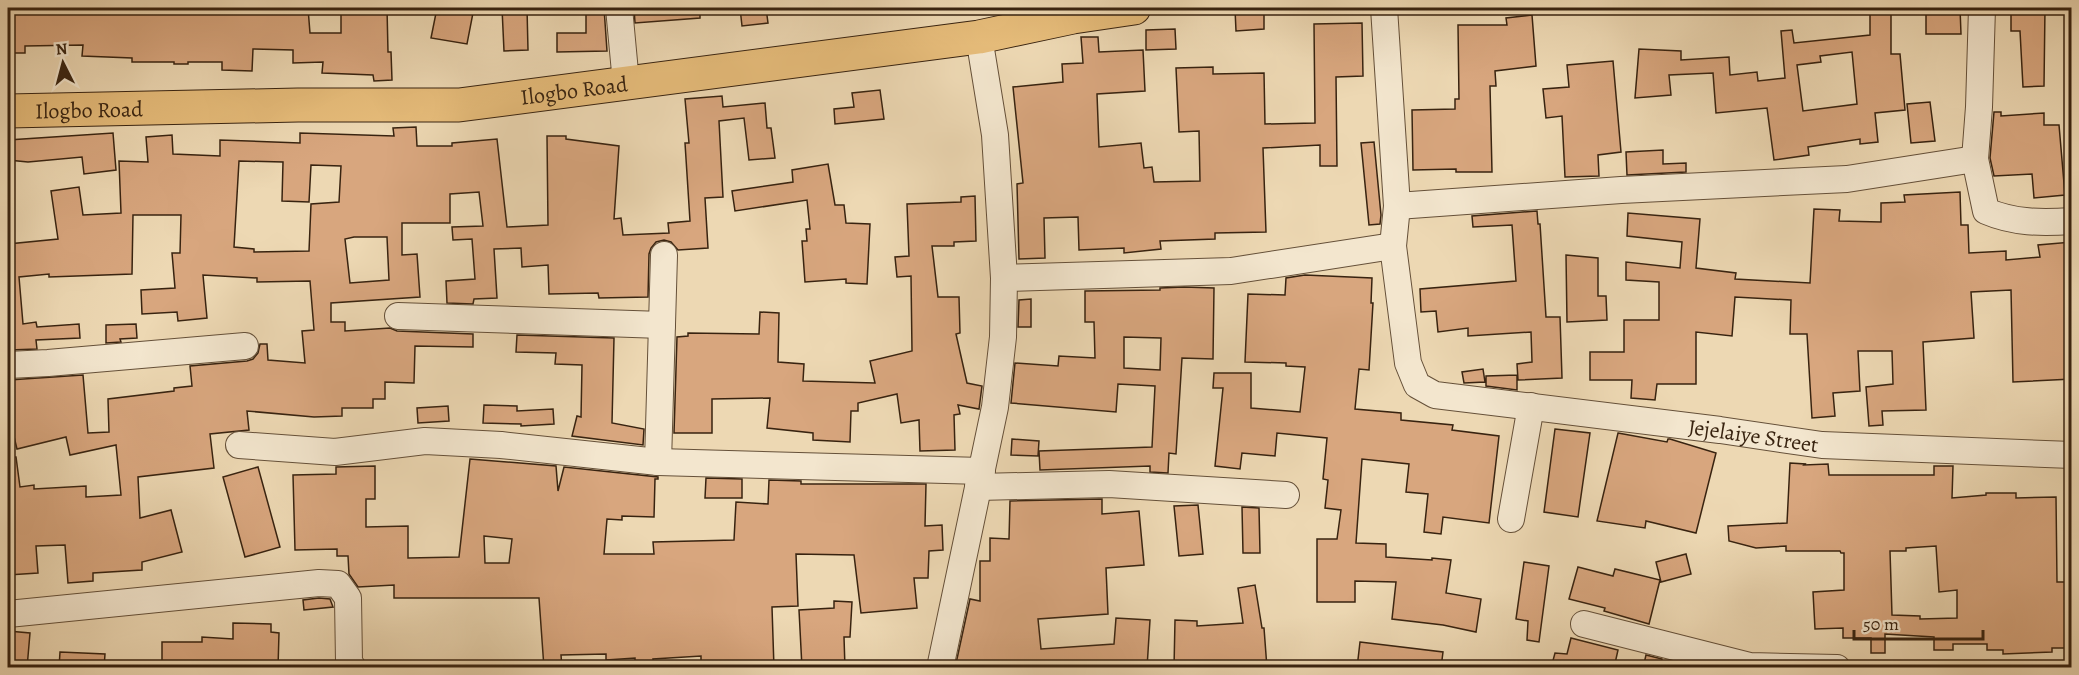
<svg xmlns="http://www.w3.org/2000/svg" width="2079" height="675" font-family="Alegreya,serif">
	<rect width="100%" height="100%" fill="#edd8b3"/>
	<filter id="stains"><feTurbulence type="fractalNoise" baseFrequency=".00333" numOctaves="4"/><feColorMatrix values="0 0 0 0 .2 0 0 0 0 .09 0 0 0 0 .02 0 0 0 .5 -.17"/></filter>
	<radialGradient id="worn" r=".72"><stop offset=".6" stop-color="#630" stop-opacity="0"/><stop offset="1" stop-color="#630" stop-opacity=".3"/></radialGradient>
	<path fill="#d8a67e" stroke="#382310" stroke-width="1.5" fill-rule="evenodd" d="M8,8H308L310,33H341V8H387L388,52H391L392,80L374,81L373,75L322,73L323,62L293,63V50L253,49L252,71L222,70V62H188V64H174V62H132V58L82,56L83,45L25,46V53H8Z
		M437,8L473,13L467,44L431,38Z
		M502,8H527L528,50L504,51Z
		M586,8H604L607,51L557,52V33H586Z
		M634,8H700V18L635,23Z
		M740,8H766L768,23L742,26Z
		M1264,8V29L1236,31L1235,9Z
		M1870,8H1891V54H1900L1905,110L1875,113L1878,142L1860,144V139L1808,147L1809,155L1774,160L1767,108L1716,113L1713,73L1669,75L1671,95L1635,98L1639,49L1681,51V60L1729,57L1730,75L1757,72L1758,81L1785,78L1781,31L1792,30L1794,43L1870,35ZM1852,52L1857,104L1803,111L1797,65L1821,62L1820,56Z
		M1926,8H1960L1961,34H1926Z
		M2011,8H2045L2044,86L2023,87L2020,31H2011Z
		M1532,15L1536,66L1495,71L1496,86H1490L1492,172H1456V169L1413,170L1412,110L1455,109V99H1459L1458,25H1507L1506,18Z
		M1362,23L1363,76L1336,77L1337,166H1320V145L1263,148L1266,232L1215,233V239L1160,241L1161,249L1124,253V248L1079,250L1078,217L1044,218L1045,258L1019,259L1017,184L1023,183L1013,87L1063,82L1062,64L1083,63L1081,37H1098L1099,52L1143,50L1145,91L1097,94L1099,147L1141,143L1144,168L1152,167L1154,182L1200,181L1199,131L1179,132L1176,68L1213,67V74L1264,73L1265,124L1315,123L1314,24Z
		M1175,29L1176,49L1146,50V30Z
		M1613,61L1621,152L1598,155L1599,176L1565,177L1562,116L1546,118L1543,89L1569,87L1567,65Z
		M880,90L884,119L835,124L834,109L854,107L852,93Z
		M722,96L723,107L765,103L767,128H771L775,158L749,160L744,118L719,121L723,197L705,198L708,248L678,250L671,242L664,240L656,242L651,248L649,254L648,297L599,298L598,293L549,294L548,265L522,267L521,248L494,249L497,298L474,299L473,304L447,303L446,281L475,279L472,239L453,240L452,227L483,226L479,192L450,194V223H402V255L417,254L420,297L331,303V322H345V331L390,328L397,331L473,334V347L415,346L414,383L385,382V399H373V408H342V416L314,417L247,411L249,430L210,434L214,468L138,477L140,518L171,510L182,552L142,562V570L93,573V581L68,583L65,545L36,546L38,573L8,575V457H16L20,487L34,485V489L86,486V497L121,495L116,445L70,455L66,437L17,449L8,412L10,410L9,380L83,375L88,433L109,432L108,399L174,391V388L192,386L190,366L247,361L253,359L258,353L260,344H267L268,360L305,363L302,331L314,330L310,281L257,282V278L203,275L207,318L178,321L177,312L142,314L141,290L175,288L172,253H180L181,215H133L132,274L49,277V274L19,277L23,324L36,322L37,327L79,324L80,338L36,340L37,349L9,350L8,244L58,239L51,191L79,187L83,215L121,213L119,161L148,162L146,137L172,135L173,154L220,156V140L300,143V133L394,136L393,128L416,127L417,146H452V143L497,139L507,227L548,225L547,136H566V139L619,146L614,219L621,218L623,235L669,233L668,223L690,221L685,143H689L685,99ZM239,161L283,162L282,201L309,202L311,165L341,166L339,202L311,204L309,251L254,252V249L234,247ZM354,237H387L389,280L350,283L345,239Z
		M1930,102L1935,141L1911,143L1907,104Z
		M1994,112H2001V116L2044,113V125H2059L2065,195L2034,198L2032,174L1994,176L1990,158Z
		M113,133L116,170L84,174L82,157L28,162L8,160V140Z
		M1374,142L1381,215L1380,224L1369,225L1361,143Z
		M1663,150V164L1686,163V172L1627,175L1626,152Z
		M828,164L835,205H844L846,223L870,224L867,284L846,283V279L805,282L802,241H807L806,229H810L807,200L735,211L732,191L793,182L792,170Z
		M1960,192L1961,225H1968L1969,253L2006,251V260L2040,257L2038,245L2072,242V379L2013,382L2011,290L1971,292L1974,338L1923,342L1926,410L1882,411L1883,425L1869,426L1866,387L1893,384L1892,351H1858L1860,391L1833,393L1835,416L1812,418L1807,334H1790L1791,300L1735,297L1732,336L1696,332V384H1657L1655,400L1631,398L1632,380H1590V352H1624V320H1659V282L1626,280V262L1680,268L1682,242L1627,236L1628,213L1700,219L1696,268L1736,273L1735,279L1810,283L1814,209L1840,210L1839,221L1881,222V203L1905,202L1904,195Z
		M975,196L976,241L954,242V246H932L938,297H959L960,333L956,334L967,383L982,386L979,409L958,405L960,414L954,415L955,450L920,451L919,420L901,423L897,394L858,403V411H851L850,442L813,440V433L767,428L770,398L712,399V433H674L677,337L688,336V333L759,334L760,312L779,313L778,362L804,364L803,381L875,383L870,361L912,351L911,276L897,277L895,257L909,256L907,204L961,202V197Z
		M1537,211L1538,224H1540L1546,317H1560L1562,378L1518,380L1517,364L1532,362L1531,332L1468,336V328L1438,332L1436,311L1421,312L1420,289L1516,281L1512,225L1473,227L1472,216Z
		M1566,255L1598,258V296H1606L1607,320L1567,322Z
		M1305,275L1372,278L1371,303H1373L1369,370L1359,369L1355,409L1401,413V420L1453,425L1452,430L1499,436L1489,523L1443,517L1441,534L1424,532L1428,494L1406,492L1409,464L1362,459L1356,543L1386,544V557L1432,560V558L1451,560L1446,593L1481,599L1476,632L1443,625L1392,619L1396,582L1355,581V602H1317V539H1337L1341,510L1325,508L1328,480L1323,479L1327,438L1277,433L1275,456L1242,453L1240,469L1215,466L1223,388H1213L1214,373H1251V408L1300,412L1305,367L1286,366V363L1245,362L1248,294L1285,295L1286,278Z
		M1184,287L1214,288L1213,359L1182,358L1176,454L1169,453L1168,473L1150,472V466L1040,470L1039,451L1152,447L1155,386L1118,384L1116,412L1011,403L1015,363L1058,366L1059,356L1095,358L1094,322H1085V291L1160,290V288ZM1124,337L1161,338L1160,370L1124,368Z
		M1031,299V327H1018L1019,300Z
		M136,324L137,338L120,339L121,342L106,343V325Z
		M517,335L614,338L612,423L644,429L643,445L572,436L577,416L581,417L582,365L555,364L556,353L516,352Z
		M1483,369L1485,382L1464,383L1462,372Z
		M1517,375V390L1486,386V376Z
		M484,405L517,406V411L553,409L554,424L521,426V424L483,423Z
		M448,406L449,421L418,423L417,408Z
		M1555,429L1590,433L1578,517L1544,512Z
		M1618,433L1667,442L1668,439H1670L1716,453L1696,533L1646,521L1645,528L1597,521Z
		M1012,439L1039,441L1038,456L1011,455Z
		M470,459L556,466L558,491L564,467L658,477V479H655L654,517L622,516V520L607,519L604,554H654L653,542L734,540L736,502L768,504L769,480L801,481V484H926L925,526L942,525L943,550L929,551L928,578H914L917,608L861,613L854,555L796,554L798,606L772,607L774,668H701V656L653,659L654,665L635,666V658L606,660V654L561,655L562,668H544L539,598H394V585L358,587L349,574L348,556H337V549L295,550L293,475L336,474V467L375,466V499H366V527L408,526V558L459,557ZM484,536L512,539L509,563H485Z
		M1790,463L1805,464L1804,465L1828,464L1829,475H1934V466H1953L1952,498L1986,495V493H2016V498L2056,497L2057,582H2072V648H2052V652L2003,654V650H1987V644H1953V650H1934V637L1885,634V653H1871V638H1843V628L1815,629L1813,592L1844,590V553H1841L1840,551H1786V546L1756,548L1729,541L1728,526L1787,523ZM1936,546L1939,592L1957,590V618L1920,619V616L1892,615L1890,551H1906V548Z
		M258,467L280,547L245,557L223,477Z
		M706,478L742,479V498H705Z
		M1102,499V514L1139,511L1144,565L1106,568L1108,614L1038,619L1041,649L1114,644L1116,618L1150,620L1147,668H955L970,599L980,601V561H990V538L1009,539L1010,501Z
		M1198,505L1203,554L1179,556L1174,506Z
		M1242,507L1259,508L1260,553H1243Z
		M1686,554L1691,574L1661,582L1656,562Z
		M1524,562L1549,566L1539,642L1527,640L1528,621L1516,619Z
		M1578,567L1613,576L1615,569L1660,580L1649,624L1604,611L1605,608L1569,599Z
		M1255,585L1262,628H1264L1267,668H1174L1175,620L1197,621V626L1243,623L1238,588Z
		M319,598L330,599L333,607L304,610L303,600Z
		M834,601L852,602L850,637H844L845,668H802L799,610L834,608Z
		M233,623L271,624V632L279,633L278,668H162V642H202V637L233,639Z
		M8,631L30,633L27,668H8Z
		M1571,638L1618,650L1614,668H1551L1555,653L1567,654Z
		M1360,642L1443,652L1441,668H1357Z
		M60,652L105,654L104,668H59Z
		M1646,655L1662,659L1660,668H1643Z"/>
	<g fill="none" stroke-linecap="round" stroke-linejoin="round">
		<g stroke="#655039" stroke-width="28">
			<g id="minor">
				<path d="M619,8L626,83"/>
				<path id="s1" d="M1384,8L1397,206L1393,246L1408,363L1417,385L1435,395L1720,430L1822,445L2072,455"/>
				<path d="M1982,8L1979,107L1975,159L1986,211C2014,223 2041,223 2072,221"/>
				<path d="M1397,206L1621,190L1847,179L1975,159"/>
				<path d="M1004,278L1231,271L1393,246"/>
				<path d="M398,316L662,325"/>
				<path d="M8,365L48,363L245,346"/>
				<path d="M239,445L335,452L425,441L501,445L658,462L982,471"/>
				<path d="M658,462L664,255"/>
				<path d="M978,487L1109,484L1286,495"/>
				<path d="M1511,519L1531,406"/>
				<path d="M8,614L319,583L338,584L348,598L349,662L353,668"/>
				<path d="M1584,624L1750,666L1837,668"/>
				<path d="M940,668L995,407L1003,337L1004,278L995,135L979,37"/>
			</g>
		</g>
		<g stroke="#382310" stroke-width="35">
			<g id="major">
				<path id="s2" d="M8,111L298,105H459L979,37L1073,17L1134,8"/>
			</g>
		</g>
		<use href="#minor" stroke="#f3e6ce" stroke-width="26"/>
		<use href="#major" stroke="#e6bc7a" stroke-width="33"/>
	</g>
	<g text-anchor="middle" stroke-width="4.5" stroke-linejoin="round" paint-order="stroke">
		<g font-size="22" fill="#382310" stroke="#f3e6ce">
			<text dy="8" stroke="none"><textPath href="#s2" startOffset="567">Ilogbo Road</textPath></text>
			<text dy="8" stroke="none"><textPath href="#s2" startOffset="81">Ilogbo Road</textPath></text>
			<text dy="8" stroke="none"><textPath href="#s1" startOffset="722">Jejelaiye Street</textPath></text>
		</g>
	</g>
	<rect width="2079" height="675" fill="none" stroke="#edd8b3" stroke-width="30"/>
	<rect x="9" y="9" width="2061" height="657" fill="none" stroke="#382310" stroke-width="3"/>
	<rect x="15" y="15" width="2049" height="645" fill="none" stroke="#382310" stroke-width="1.5"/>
	<g transform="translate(63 63) rotate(354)" stroke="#f3e6ce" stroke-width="4.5" paint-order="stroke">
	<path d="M0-4.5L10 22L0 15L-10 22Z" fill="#382310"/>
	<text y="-9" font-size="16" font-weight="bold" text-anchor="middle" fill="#382310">N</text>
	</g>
	<path d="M1854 630v9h129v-9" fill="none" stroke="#382310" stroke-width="3"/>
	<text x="1863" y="630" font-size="18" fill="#382310" stroke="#f3e6ce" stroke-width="4.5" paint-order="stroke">50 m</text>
	<rect width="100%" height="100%" filter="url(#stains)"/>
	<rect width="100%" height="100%" fill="url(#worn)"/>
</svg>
